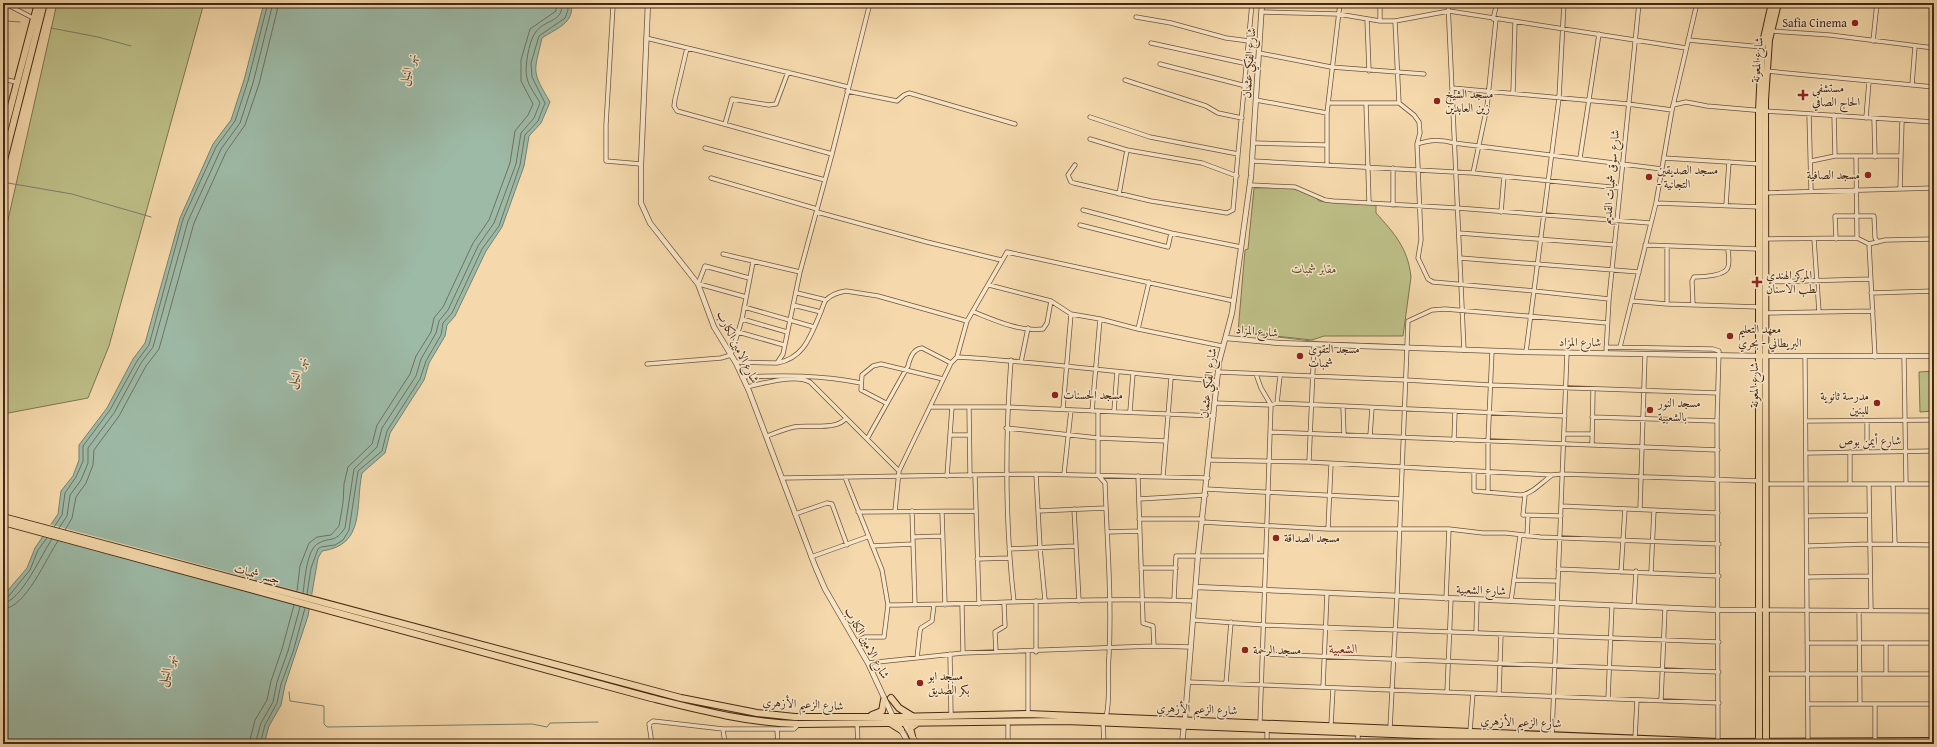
<svg xmlns="http://www.w3.org/2000/svg" width="1937" height="747" font-family="'Gentium Book Plus',Amiri,serif">
	<rect width="100%" height="100%" fill="#f5d9ac"/>
	<filter id="stains"><feTurbulence type="fractalNoise" baseFrequency=".005" numOctaves="4"/><feColorMatrix values="0 0 0 0 .2 0 0 0 0 .09 0 0 0 0 .02 0 0 0 .5 -.17"/></filter>
	<radialGradient id="worn" r=".72"><stop offset=".6" stop-color="#630" stop-opacity="0"/><stop offset="1" stop-color="#630" stop-opacity=".3"/></radialGradient>
	<path fill="#bebf88" stroke="#80744f" d="M57,3H204L109,346L88,398L3,414V242Z
		M1254,188C1272,188 1307,184 1319,201L1376,205V213C1394,233 1408,248 1411,277L1403,336H1324L1312,340L1238,332L1245,250L1248,249Z
		M1934,371V411L1920,412L1919,372Z"/>
	<path fill="#9dbaa7" stroke="#79806d" d="M264,3H571C575,23 557,28 542,38C534,73 531,70 550,102L541,123L529,136L524,166L502,227L486,251L455,316L447,325L445,336L429,363L424,380L390,433L385,453L362,473C355,506 366,545 322,551L318,558L308,616L285,685L281,705L269,726L264,744H3V596L27,568L35,548L58,514L61,491L73,476L79,460V445L107,408L133,359L145,343L180,218L213,144L231,120L244,80Z"/>
	<path fill="#f5d9ac" d="M49,524L313,595L311,609L40,536Z"/>
	<g fill="none" stroke-linecap="round" stroke-linejoin="round">
		<path stroke="#70725e" stroke-width="1" d="M54,527L62,515L65,493L76,477L83,461V446L110,410L137,361L149,345L183,219L216,147L235,121L248,81L268,3
			M59,528L67,516L70,495L81,480L88,463V448L114,413L141,363L153,347L188,221L221,149L240,123L253,83L273,3
			M65,530L72,518L76,497L86,483L93,465L94,450L119,416L146,366L159,349L194,223L226,152L245,125L259,84L279,3
			M297,591L300,566L309,543L317,537L331,535L339,526L343,503L344,484L348,467L372,444L377,425L410,374L416,356L431,332L434,318L443,307L473,243L489,220L510,163L515,131L528,115L533,104L521,81V60L530,29L556,11V3
			M303,593C305,581 306,549 319,543C332,536 334,544 345,528L354,469L377,447L382,428L416,376L421,359L436,333L439,321L448,310L478,246L494,223L516,164L521,133L534,118L540,103C536,95 529,87 527,78C524,69 529,41 535,33C545,18 563,24 562,3
			M307,594L311,568L318,549L321,547L335,545L343,540L349,530L358,471L382,451L387,431L420,379L426,361L441,335L443,323L452,313L482,249L499,226L520,165L525,135L538,121L545,103L532,77L531,63L539,36L565,18L568,10L567,3
			M3,598L8,597L30,570L38,550L47,538
			M3,603C21,602 42,553 52,539
			M3,609C26,608 46,558 58,541
			M249,744L255,720L267,700L271,681L282,649L294,605
			M255,744L261,723L273,702L277,682L288,651L300,607
			M260,744L265,725L277,703L281,684L293,652L305,608"/>
		<path stroke="#79806d" stroke-width="1" d="M3,19L5,21L20,22
			M51,28L98,37L131,46
			M8,183L72,194L151,217
			M1235,332L1320,342L1406,345
			M289,692L290,701L324,706V724L327,727L532,724L547,727L550,723L598,722"/>
		<g stroke="#70553c" stroke-width="5">
			<path id="minor" d="M4,3L33,18
				M616,3L613,6L606,125V161L641,164
				M1448,3L1464,350
				M1262,12L1338,14L1380,21H1395L1449,11L1686,48
				M1136,17L1171,23L1226,38L1249,41
				M1367,19L1369,71
				M1493,19L1497,3
				M1380,21V3
				M1395,21L1399,103
				M1771,31L1830,35L1934,48
				M646,38L848,87
				M1688,40L1762,47
				M1873,41L1877,3
				M1151,43L1248,64
				M687,48L675,99L674,106L677,111L832,154
				M1259,53L1331,67L1424,74
				M1248,59L1258,61
				M1160,64L1246,86
				M1766,71L1934,87
				M3,79L16,82
				M1125,80L1206,106L1218,113L1242,118
				M1912,85L1915,46
				M1452,88L1628,104L1672,110
				M847,91L897,101L904,95L909,93L1015,124
				M1513,93L1515,22
				M1256,100L1327,113
				M1329,103H1399L1414,115L1419,122L1420,133L1417,144L1421,240L1418,258L1428,279L1433,282L1534,291L1609,299
				M1366,103L1369,203
				M1673,105L1686,102L1707,106L1765,111L1934,122
				M1809,114L1811,190
				M1834,115L1835,156
				M1866,118L1869,81
				M1874,119L1875,157
				M725,124L732,99L769,105L776,104L788,72
				M1090,139L1127,150L1202,163L1237,176
				M1254,143L1326,145
				M1417,144C1430,140 1440,139 1454,143L1662,169
				M705,148L825,180
				M1238,154L1252,3
				M1856,157L1857,238
				M1580,158L1599,34
				M1664,158L1759,164
				M1252,161L1473,173L1620,188
				M1811,161L1835,156H1900
				M1075,165L1068,175L1071,182L1074,183L1151,201L1227,213L1233,210L1238,154L1150,137L1090,117
				M1327,165V113L1340,3
				M1473,173L1487,107L1496,19
				M711,178L817,209
				M1250,185L1295,187L1325,200L1333,201L1457,208L1650,223
				M1900,189L1902,121
				M1765,193L1934,188
				M1119,194L1127,150
				M1656,203L1760,207
				M1393,205V168
				M1726,205L1729,162
				M1083,210L1171,233L1241,247
				M817,212L927,242L1001,260
				M1501,212L1504,176
				M1080,225L1168,247L1171,233
				M1459,233L1615,245
				M1765,239L1857,238L1869,244L1885,240L1934,239
				M1814,239L1819,312
				M1836,239L1835,216H1874L1875,238L1878,242
				M1869,244L1875,357
				M1645,245L1759,249
				M723,254L800,272
				M1460,258L1639,272
				M1765,282L1870,279
				M698,284L705,266L749,278
				M699,284L746,297
				M989,285L1051,301L1071,314L1100,319L1138,329L1222,346
				M797,293L826,300
				M1871,293L1934,291
				M1632,301L1667,304L1759,307
				M1667,304V246
				M793,305L821,312
				M1693,305L1692,281L1694,277C1701,277 1726,276 1728,267C1730,261 1728,254 1728,248
				M744,307L814,327
				M974,312C994,320 1020,332 1043,329L1047,323L1051,301
				M1765,313L1873,311
				M742,319L787,332
				M1138,329L1149,282
				M738,332L784,345
				M1606,347L1713,349L1719,351L1717,421L1718,742
				M1620,347L1656,203L1672,110L1697,3
				M1526,352L1559,98L1564,3
				M1606,353L1609,299L1639,3
				M1805,356L1808,742
				M957,357C1044,362 1130,374 1217,381
				M1904,357L1906,484
				M1011,360C1005,441 1005,522 1014,602
				M735,362L777,363L783,354L800,272L832,154L870,3
				M1021,362L1028,328
				M777,363C804,358 810,337 820,314C822,310 823,304 826,300C831,295 839,292 846,291L878,296L967,321
				M647,364L721,358L731,355L742,319L753,262
				M1218,372L1406,380L1490,385L1718,393
				M1256,374L1261,388L1271,405L1260,722
				M742,377C783,375 821,375 861,383
				M747,387C763,383 795,374 810,382L899,471
				M886,403L861,390L862,375L873,366L881,364L943,379
				M1215,403L1271,405L1277,403L1565,416
				M1277,403L1280,376
				M930,407H1007L1214,416
				M969,407L970,476
				M1343,407L1344,435
				M1063,409L1071,314
				M1092,411L1100,319
				M1098,411V475L1105,483C1107,540 1112,599 1109,656C1107,676 1111,698 1106,717
				M1114,411L1117,372
				M1130,411L1133,374
				M1592,417L1717,421
				M1807,421L1934,420
				M1867,421V452
				M1006,428L1098,438L1166,441
				M1270,432L1718,450
				M1564,434H1592
				M950,435H968
				M767,436C775,433 785,429 794,427C808,424 837,431 846,418
				M1370,436L1372,408
				M867,439L908,366C910,358 913,349 922,348L951,363
				M1454,440L1455,411
				M1592,445L1593,389
				M1850,452V484
				M1807,453L1934,451
				M1210,460L1309,462L1551,475L1563,474L1760,481
				M1309,462L1314,345
				M1474,472V491L1520,495C1531,495 1542,482 1551,476
				M1036,474L1040,548L1045,600
				M1064,474L1071,410
				M947,476L952,407
				M975,476L979,604
				M1138,476L1143,621V623L1153,626L1154,646
				M845,477L882,570L888,605
				M1163,477L1171,378
				M782,478L1036,474L1208,478
				M1765,484H1934
				M1869,484L1871,611
				M1893,484L1895,544
				M1206,489L1401,499
				M1488,492V441L1492,351
				M1525,495L1523,515L1561,516
				M1139,499L1206,495
				M1561,506L1718,513
				M1074,509L1079,601
				M1640,509L1645,354
				M895,511L899,471L951,363L957,357L967,321L1007,252L1234,301
				M912,511L915,605
				M1038,511L1105,508
				M858,512L975,511
				M942,512L945,605
				M795,514L827,503L832,504L847,545
				M1806,516L1869,515
				M1139,519H1203
				M1202,522L1328,529H1449L1483,533H1506L1540,537L1719,544
				M1328,529L1331,464
				M1107,532L1140,531
				M1527,536L1528,516
				M913,537L942,536
				M872,546L912,544
				M1807,546L1870,544L1934,545
				M1009,549L1075,546
				M811,557L867,537
				M977,559L1009,558
				M1141,568H1176
				M1558,569L1719,576
				M1621,572L1625,509
				M1651,572L1654,510
				M1807,577L1870,576
				M1514,580L1557,581
				M1446,599L1449,529
				M1174,600L1176,556H1266
				M1511,601L1520,536
				M962,605L963,653
				M1634,606L1636,571
				M1765,610L1934,611
				M1859,611L1860,704
				M1193,620L1264,625L1719,642
				M1476,633L1477,600
				M856,642L865,637H884L888,605C990,604 1092,597 1194,601
				M1807,643H1934
				M1886,643V674
				M996,652L995,632L1005,626L1004,603
				M1036,652V601
				M950,654L951,716
				M1263,654L1719,672
				M917,658L920,631L921,628L932,621L934,605
				M868,663L963,653L1154,646L1191,647
				M1765,674H1934
				M1188,682L1719,703
				M1226,683L1231,622
				M1323,687L1327,593
				M1447,692L1451,599
				M1499,694L1501,634
				M1608,699L1612,605
				M1661,701L1665,608
				M1808,704H1934
				M1875,704V742
				M1028,714V652
				M1008,721V744
				M1103,722L1104,744
				M857,723L858,744
				M1331,725L1333,688
				M1390,728L1397,596L1408,321L1432,310L1445,309L1607,323
				M723,729L725,744
				M777,729L778,744
				M1470,731L1473,693
				M1552,735L1567,352
				M1635,738L1637,700
				M652,744L649,724L653,721L723,729H794L799,724
				M1267,744V729
				M1358,744V732
				M1455,744V736"/>
		</g>
		<g stroke="#70553c" stroke-width="6">
			<path id="tertiary" d="M648,3L641,164V203L650,223L698,284L714,327L736,363L749,391L815,566L825,589L868,663L893,717
				M1226,338L1279,343L1526,352L1760,356H1934
				M1196,587L1719,610H1761
				M1185,719L1198,555L1219,362L1232,313L1251,176L1262,3
				M1182,744L1184,725"/>
		</g>
		<g stroke="#432916" stroke-width="6">
			<path id="secondary" d="M903,721L917,744
				M900,728L909,744"/>
		</g>
		<g stroke="#432916" stroke-width="8">
			<path id="primary" d="M3,136L38,3
				M3,164L44,3
				M3,517L681,698L757,713L795,717H893L1028,714L1718,742L1934,741
				M3,522L651,698C699,710 749,723 799,724L1066,721L1642,744
				M891,698L899,708L912,716
				M872,715L882,711L884,700
				M890,723L901,730
				M912,736L910,728L916,724"/>
		</g>
		<g stroke="#432916" stroke-width="8">
			<path id="trunk" d="M1759,744V111L1762,47L1772,3
				M1766,744L1765,100L1769,40L1778,3"/>
		</g>
		<use href="#minor" stroke="#f8e6c9" stroke-width="3.5"/>
		<use href="#tertiary" stroke="#f8e6c9" stroke-width="4.5"/>
		<use href="#secondary" stroke="#f8e6c9" stroke-width="5"/>
		<use href="#primary" stroke="#f5d9ac" stroke-width="6"/>
		<use href="#trunk" stroke="#f5d9ac" stroke-width="6"/>
	</g>
	<g fill="#8f2418" stroke="#f8e6c9" stroke-width="1.5">
		<circle cx="1855" cy="23" r="4"/>
		<path d="M1801 89h4v4h4v4h-4v4h-4v-4h-4v-4h4z"/>
		<circle cx="1437" cy="101" r="4"/>
		<circle cx="1868" cy="175" r="4"/>
		<circle cx="1649" cy="177" r="4"/>
		<path d="M1755 276h4v4h4v4h-4v4h-4v-4h-4v-4h4z"/>
		<circle cx="1730" cy="336" r="4"/>
		<circle cx="1300" cy="356" r="4"/>
		<circle cx="1055" cy="395" r="4"/>
		<circle cx="1877" cy="403" r="4"/>
		<circle cx="1650" cy="410" r="4"/>
		<circle cx="1276" cy="538" r="4"/>
		<circle cx="1245" cy="650" r="4"/>
		<circle cx="920" cy="683" r="4"/>
	</g>
	<g text-anchor="middle" stroke-width="3" stroke-linejoin="round" paint-order="stroke">
		<g font-size="12" fill="#432916" stroke="#f8e6c9" text-anchor="start">
			<text x="1847" y="27" text-anchor="end">Safia Cinema</text>
			<text x="1812" y="92">مستشفى<tspan x="1812" dy="14">الحاج الصافي</tspan></text>
			<text x="1445" y="98">مسجد الشيخ<tspan x="1445" dy="14">زين العابدين</tspan></text>
			<text x="1657" y="174">مسجد الصديقين<tspan x="1657" dy="14">- التجانية</tspan></text>
			<text x="1860" y="179" text-anchor="end">مسجد الصافية</text>
			<text x="1766" y="279">المركز الهندي<tspan x="1766" dy="14">لطب الاسنان</tspan></text>
			<text x="1738" y="333">معهد التعليم<tspan x="1738" dy="14">البريطاني - بحري</tspan></text>
			<text x="1308" y="353">مسجد التقوى<tspan x="1308" dy="14">شمبات</tspan></text>
			<text x="1063" y="399">مسجد الحسنات</text>
			<text x="1869" y="400" text-anchor="end">مدرسة ثانوية<tspan x="1869" dy="14">للبنين</tspan></text>
			<text x="1658" y="407">مسجد النور<tspan x="1658" dy="14">بالشعبية</tspan></text>
			<text x="1284" y="542">مسجد الصداقة</text>
			<text x="1253" y="654">مسجد الرحمة</text>
			<text x="928" y="680">مسجد ابو<tspan x="928" dy="14">بكر الصديق</tspan></text>
		</g>
		<g font-size="12" fill="#432916" stroke="#f8e6c9">
			<text transform="translate(1757 60) rotate(-85)" y="4">شارع المعونة</text>
			<text transform="translate(1249 63) rotate(-86)" y="4">شارع الفكي عثمان</text>
			<text transform="translate(1611 177) rotate(-85)" y="4">شارع سوق شمبات القديم</text>
			<text transform="translate(1257 331) rotate(5)" y="4">شارع المزاد</text>
			<text transform="translate(1580 342) rotate(1)" y="4">شارع المزاد</text>
			<text transform="translate(738 347) rotate(63)" y="4">شارع الامين الكارب</text>
			<text transform="translate(1208 383) rotate(-83)" y="4">شارع الفكي عثمان</text>
			<text transform="translate(1754 385) rotate(-90)" y="4">شارع المعونة</text>
			<text transform="translate(1870 441) rotate(-1)" y="4">شارع أيمن بوص</text>
			<text transform="translate(257 574) rotate(15)" y="4">جسر شمبات</text>
			<text transform="translate(1481 590) rotate(2)" y="4">شارع الشعبية</text>
			<text transform="translate(867 643) rotate(61)" y="4">شارع الامين الكارب</text>
			<text transform="translate(803 704) rotate(3)" y="4">شارع الزعيم الأزهري</text>
			<text transform="translate(1197 709) rotate(2)" y="4">شارع الزعيم الأزهري</text>
			<text transform="translate(1521 722) rotate(2)" y="4">شارع الزعيم الأزهري</text>
		</g>
		<g font-size="12" font-style="italic" fill="#5c472d" stroke="#f8e6c9">
			<text x="1314" y="273">مقابر شمبات</text>
		</g>
		<g font-size="13" font-style="italic" fill="#5a4d3a" stroke="#f8e6c9">
			<text transform="translate(407 69) rotate(-71)" y="5">نهر النيل</text>
			<text transform="translate(296 372) rotate(-66)" y="5">نهر النيل</text>
			<text transform="translate(166 670) rotate(-70)" y="5">نهر النيل</text>
		</g>
		<g font-size="13" fill="#7a1f14" stroke="#f8e6c9">
			<text x="1343" y="653">الشعبية</text>
		</g>
	</g>
	<rect width="1937" height="747" fill="none" stroke="#f5d9ac" stroke-width="16"/>
	<rect x="4" y="4" width="1929" height="739" fill="none" stroke="#432916" stroke-width="2"/>
	<rect x="8" y="8" width="1921" height="731" fill="none" stroke="#432916"/>
	<rect width="100%" height="100%" filter="url(#stains)"/>
	<rect width="100%" height="100%" fill="url(#worn)"/>
</svg>
